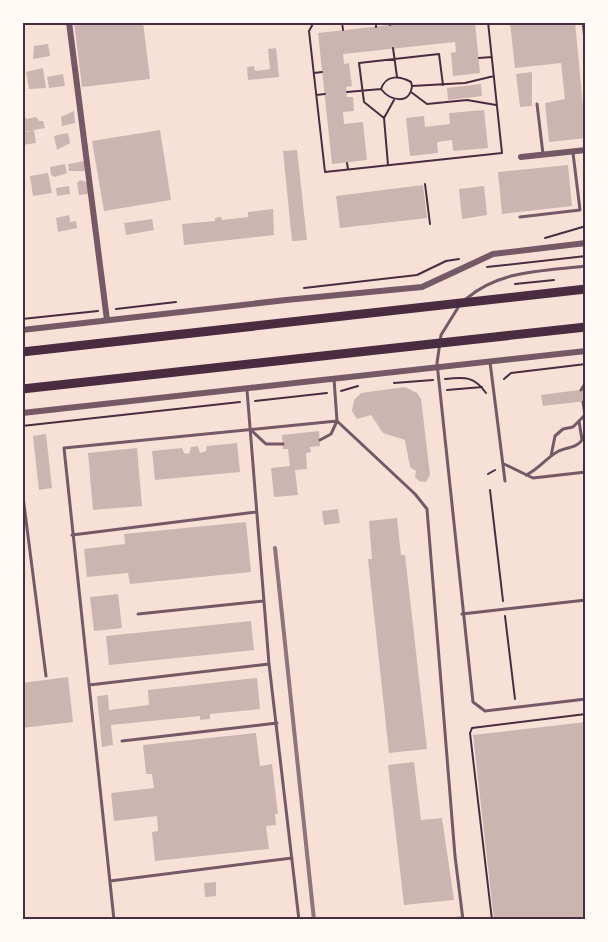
<svg xmlns="http://www.w3.org/2000/svg" width="608" height="942" font-family="Raleway,sans-serif">
	<rect width="100%" height="100%" fill="#f7e1d7"/>
	<path fill="#ccb4b1" d="M74,22H143L150,79L82,87Z
		M417,22H475L480,73L453,76L451,53L456,52L455,42L343,54L344,64L349,63L352,86L346,87L347,97H353L354,111L343,112L344,124L363,122L367,160L332,164L318,33Z
		M510,22H575L586,138L549,142L545,103L565,99L561,63L515,68Z
		M48,44L50,56L33,59L34,46Z
		M276,48L279,77L248,80L247,67L254,66L255,71L270,69L268,49Z
		M43,68L46,88L29,89L26,72Z
		M532,72V106L520,107L516,74Z
		M63,74L65,86L49,88L47,77Z
		M481,84L482,96L448,100L447,88Z
		M484,110L488,148L453,151L452,140L437,142L438,153L410,156L406,118L424,116L425,127L450,124L449,113Z
		M74,111L75,123L62,126L61,117Z
		M22,115L27,119L36,117L39,121H43L45,128L34,130L36,143L22,145V133L31,131L22,132Z
		M160,130L171,200L104,211L92,141Z
		M68,133L70,143L57,150L54,136Z
		M297,150L307,240L292,241L283,151Z
		M85,161L87,171H69L68,164Z
		M65,164L67,173L55,177L51,175L50,167Z
		M568,165L572,206L502,214L498,172Z
		M48,173L52,193L33,196L30,176Z
		M80,180L89,183L90,194L79,195L77,183Z
		M423,185L427,218L340,228L336,196Z
		M69,186L70,194L57,196L56,188Z
		M484,186L487,215L462,219L459,189Z
		M273,209L274,235L184,245L182,224L215,221V218L221,217L222,220L248,217V212Z
		M69,215L70,222L76,221L77,228L58,232L56,218Z
		M152,219L154,230L126,235L124,223Z
		M405,387L417,393L421,399L430,475L426,482L419,481L415,477L416,471L410,467L405,440L383,433L371,415L357,419L352,411L354,400L361,393Z
		M586,389V401L543,406L541,395Z
		M319,431L320,446L310,447L311,452L306,453L307,469L295,470L298,495L274,497L271,468L290,466L288,449H283L282,435Z
		M46,434L52,488L39,490L33,436Z
		M237,443L240,472L155,480L152,451L182,448L184,453L189,454L191,447L198,446L200,453L206,451L207,446Z
		M137,448L142,506L93,510L88,453Z
		M338,509L340,523L324,525L322,511Z
		M397,518L401,555H405L427,749L389,753L368,559H372L369,521Z
		M246,522L251,572L130,584L128,573L87,577L84,549L125,544L124,534Z
		M118,594L122,628L94,631L90,597Z
		M251,621L254,650L109,665L106,636Z
		M68,677L73,722L22,728V683Z
		M257,678L260,709L210,714V719L200,720V716L111,725L113,745L102,747L97,696L108,695L109,710L149,705L148,690Z
		M586,722V920H494L473,735Z
		M256,733L260,766L272,764L278,814H275L276,825L266,826L269,849L155,861L152,832L158,831L157,816L114,821L111,793L154,788L152,774H146L143,745Z
		M414,762L421,820L442,818L454,900L404,905L388,765Z
		M216,882V896L205,897L204,883Z"/>
	<g fill="none" stroke-linecap="round" stroke-linejoin="round">
		<path stroke="#4a2c40" stroke-width="2" d="M314,22L309,31L325,172L502,153L488,22
			M342,22L343,30
			M376,22V27
			M390,22V25
			M417,22V23
			M393,48L397,77
			M479,58L492,57
			M314,73L322,72
			M412,86C410,105 390,101 381,89C386,74 400,76 411,82L412,86L465,83L494,76
			M347,92L381,89
			M411,92L427,104L467,100L496,105
			M316,95L325,94
			M384,118L364,102L359,63L439,54L443,85
			M347,163L348,169
			M388,165L384,118L394,100
			M425,184L430,224
			M545,238L586,226
			M487,267L586,256
			M515,284L554,280
			M304,288L417,275L446,261L459,259
			M116,309L176,302
			M22,319L98,311
			M445,379C465,377 474,376 486,393
			M504,379L511,373L586,364
			M394,383L433,380
			M447,390L482,387
			M341,391L358,386
			M255,401L327,393
			M22,426L240,402
			M488,474L495,470
			M490,490L503,601
			M505,616L515,699
			M492,920L470,733L472,728L586,714"/>
		<path stroke="#755966" stroke-width="3" d="M583,22L586,48
			M537,104L543,154
			M520,217L580,210L573,153
			M466,299C499,270 543,271 586,266
			M459,306L441,335L437,363L473,702L485,711L586,699
			M490,362L505,481
			M334,379L337,421L415,494L427,509L455,856L463,920
			M247,390L269,664L299,920
			M581,390L586,382
			M252,431L266,444H283
			M320,440L331,434L337,421
			M551,456L555,436L563,429L573,427L585,415L583,402
			M504,464L533,478L586,472
			M526,475C539,469 545,459 557,452C565,447 576,449 582,440L579,421
			M22,489L46,676
			M72,535L256,512
			M138,614L263,601
			M462,614L586,600
			M89,685L269,664
			M122,741L277,723
			M110,881L292,858
			M114,920L64,448L337,421
			M430,920L463,918"/>
		<path stroke="#755966" stroke-width="6" d="M69,22L107,320
			M521,157L586,150
			M22,330L286,300L422,287L493,254L586,243
			M22,413L586,351"/>
		<path stroke="#4a2c40" stroke-width="9" d="M22,352L586,289
			M22,389L586,327"/>
		<path stroke="#8f747c" stroke-width="4" d="M275,548L314,920"/>
	</g>
	<rect width="608" height="942" fill="none" stroke="#fffaf5" stroke-width="48"/>
	<rect x="24" y="24" width="560" height="894" fill="none" stroke="#4a2c40" stroke-width="2"/>
</svg>
